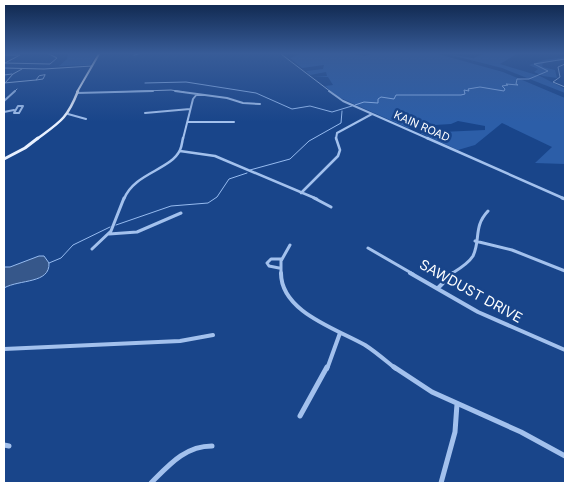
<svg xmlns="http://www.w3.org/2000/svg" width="569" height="487" font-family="Inter,sans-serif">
	<rect width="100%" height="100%" fill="#19458a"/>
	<path fill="#2c5ea8" d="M68,54H97L90,65L59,66L67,59Z
		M300,54H354L365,56L372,54H438L503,72L565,98V164L535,163L552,147L502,123L475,145L458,150L420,133L485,130V126L458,121L451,124L435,125L423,121L424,126L408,128L336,96L325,86L333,85L328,77H313L327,76L326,72L310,75L306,71L323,69L324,65L302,68L290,58Z
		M447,54L473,58L484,54H517L500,64L540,76L565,89V93L502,68Z
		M565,57V60L545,62L542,65L543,67L555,70L557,78L543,76L534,72L538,69L529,65L544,60Z"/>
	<path fill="#36578a" stroke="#96bbf0" d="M39,256H44L49,263C50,284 20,279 4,288V267H10Z"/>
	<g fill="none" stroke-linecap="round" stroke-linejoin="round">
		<path stroke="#96bbf0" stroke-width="1" d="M145,83L186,82L256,93L292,109L310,106L332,112L352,106
			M355,105L364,102L378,103V99L381,97L394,99L396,95H461L465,94L464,90L469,91L468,89L480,87L504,91L505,89L502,86L508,85L506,84L518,85L516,84L517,79H529L548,71L534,64L565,59
			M250,170L290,159L309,141L341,123L342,111
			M116,225L171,206L208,203L217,197L229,179L247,173
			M49,263L61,258L73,245L110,227"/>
		<path stroke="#a3c1ed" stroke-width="1" d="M281,54L331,92
			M4,55H20L5,63
			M134,55L138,54
			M4,63L50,64L57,58L49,54
			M565,64L558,67L560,77L553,82L565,87
			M4,68L44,69L92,66
			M4,75L12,74
			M45,75L43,79L36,80L39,76Z
			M4,83L36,80
			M5,83L13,74L22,69
			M14,92L17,89
			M114,92L171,90L184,92"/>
		<path stroke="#a3c1ed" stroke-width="2" d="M175,91L227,98L243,103L260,104
			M329,91L343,101L429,139
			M77,93L153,91
			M4,101L15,91
			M18,106H23L19,113H14Z
			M4,112L14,110
			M145,113L190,109
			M68,114L86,119
			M188,122H234
			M183,139L193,99L197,94
			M336,139L337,133L372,114"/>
		<path stroke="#a3c1ed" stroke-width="2.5" d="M427,138L565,199
			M180,151L215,156L317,199
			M301,193L338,156L340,150L336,138
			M124,199C134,173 171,170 180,150C182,146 182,142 183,138"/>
		<path stroke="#a3c1ed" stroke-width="3" d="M314,198L331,207
			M562,198L565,199
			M109,234L137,232L181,213
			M475,241L512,250L565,271
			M368,248L413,274
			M92,249L111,231L124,198
			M279,268L269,266L267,263L271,259H281
			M281,274V261L290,245
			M451,274C459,269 468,264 473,256C481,239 473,227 488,211"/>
		<path stroke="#a3c1ed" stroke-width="4" d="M281,273C281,312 337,329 365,345C376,352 386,361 396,369
			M410,273L478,312L565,350
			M438,288L453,273
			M4,349L180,341L213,335
			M327,369L340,333"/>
		<path stroke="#a3c1ed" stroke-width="5" d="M394,367L432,392L521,432L565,456
			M300,416L327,367
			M4,445L9,446
			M151,483C169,465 185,446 212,446
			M441,483L455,432L457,404"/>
		<path stroke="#e9f1ff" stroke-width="2" d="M77,92L99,54"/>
		<path stroke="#e9f1ff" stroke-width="2.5" d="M37,139C60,122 67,119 78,91"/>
		<path stroke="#e9f1ff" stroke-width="3" d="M4,159L25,148L38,138"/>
	</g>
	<linearGradient id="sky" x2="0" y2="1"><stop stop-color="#0e264c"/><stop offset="0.44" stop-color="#385c98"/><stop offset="1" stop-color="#385c98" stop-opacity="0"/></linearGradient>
	<rect width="569" height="122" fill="url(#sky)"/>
	<g text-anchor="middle" stroke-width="5" stroke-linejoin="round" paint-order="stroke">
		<g font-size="11" fill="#fff" stroke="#19458a">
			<text transform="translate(422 126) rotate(24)" y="4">KAIN ROAD</text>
		</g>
		<g font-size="14" fill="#fff" stroke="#19458a">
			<text transform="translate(471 291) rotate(29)" y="5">SAWDUST DRIVE</text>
		</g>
	</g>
	<rect width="569" height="487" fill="none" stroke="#ffffff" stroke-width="10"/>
</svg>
